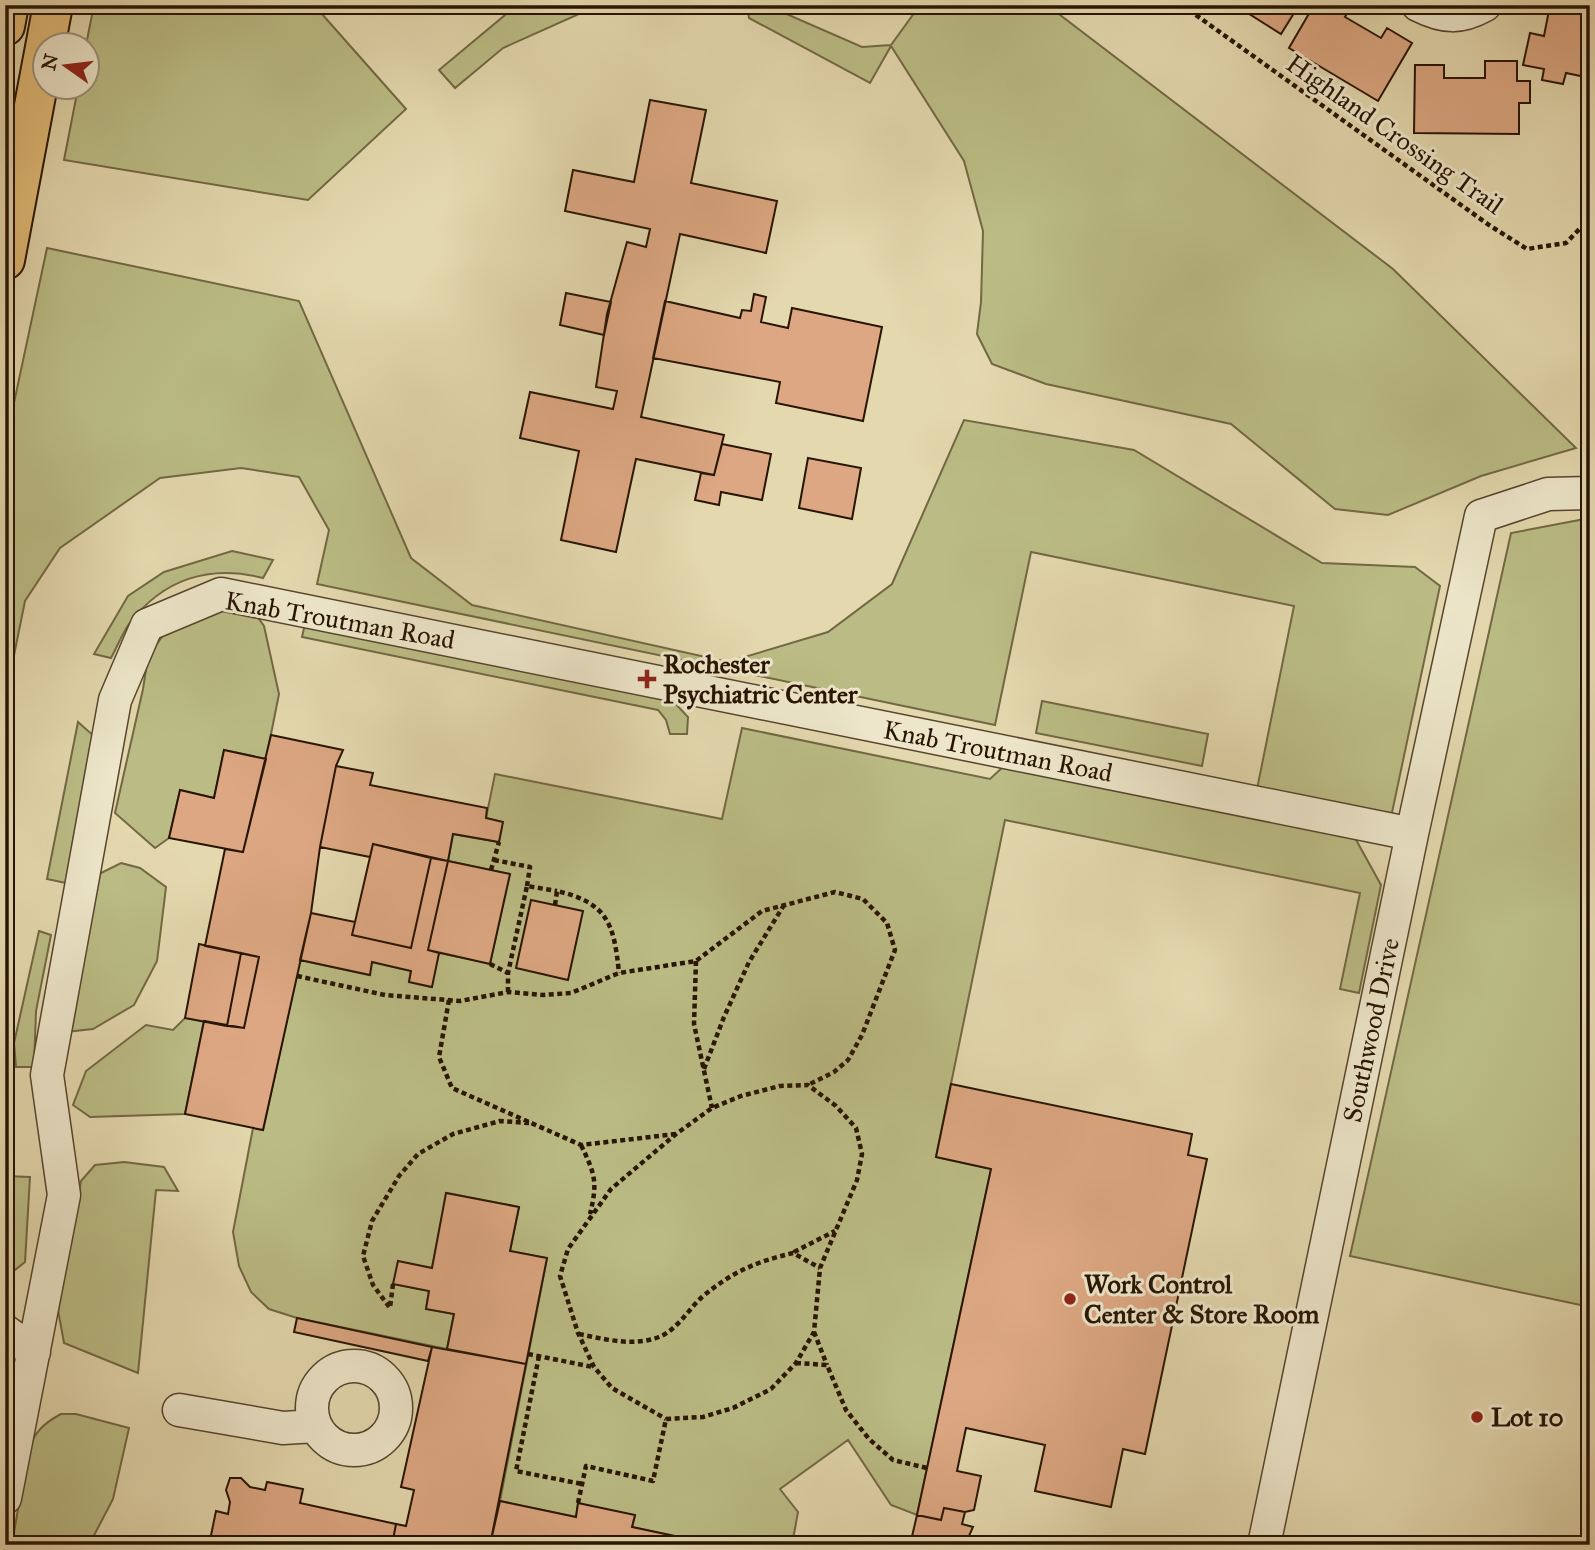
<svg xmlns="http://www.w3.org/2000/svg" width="1595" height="1550" font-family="'IM FELL Great Primer',serif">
	<rect width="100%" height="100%" fill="#e4d8ae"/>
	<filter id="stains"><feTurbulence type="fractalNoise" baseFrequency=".00286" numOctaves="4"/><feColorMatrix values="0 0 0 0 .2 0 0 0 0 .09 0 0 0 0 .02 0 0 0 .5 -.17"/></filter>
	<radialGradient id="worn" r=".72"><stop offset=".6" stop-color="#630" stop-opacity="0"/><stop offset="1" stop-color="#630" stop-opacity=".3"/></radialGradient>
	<path fill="#bbbc85" stroke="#726844" stroke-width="2" d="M94,5H314L406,109L308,200L64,160L78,88H88L86,45Z
		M517,5H719V12L581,13L503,48L455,88L439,70Z
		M747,5H766L862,47L891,45L920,5H1047L1393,269L1576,448L1481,476L1388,515L1335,509L1231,424L1046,384L992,364L977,334L981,302L983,231L964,161L891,46L870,83L749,18Z
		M47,248L299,301L411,558L472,605L728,662L828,632L892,584L964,420L1134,450L1322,563L1415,567L1440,586L1390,822L1256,794L1294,606L1031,552L995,725L317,584L329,530L299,477L241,468L160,478L60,548L25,601L5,700V445Z
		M1590,518V1307L1350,1256L1511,533Z
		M232,551L273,560L263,578C209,564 163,579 129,624C122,634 117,647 111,658L94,654L128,596L164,572Z
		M212,608L254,612L264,626L279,694L266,759L224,750L214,798L180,790L169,838L155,848L115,813L143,689L148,657L168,628Z
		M305,624L671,699L688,717L687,734H670L666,720L658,710L302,637Z
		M1042,701L1208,734L1202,766L1036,733Z
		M78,722L95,737L66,883L47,879Z
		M742,728L990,779L1005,765L1355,838L1381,885L1359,993L1340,989L1360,893L1005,820L936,1157L991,1169L917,1515L891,1505L848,1440L780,1489L798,1512L792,1545H717L632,1527L635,1516L578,1504L576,1517L500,1501L547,1258L510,1251L519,1207L447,1193L432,1268L398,1262L394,1284L429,1291L426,1309L454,1314L447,1349L297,1318L269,1309L251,1292L239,1266L233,1232L253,1128L263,1130L300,960L369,975L372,962L411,971L409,982L431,987L439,953L490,963L510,874L448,861L453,834L499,842L502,822L486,818L495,774L722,819Z
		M121,863L140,868L166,887L157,961L134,1005L93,1029L65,1032L97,875Z
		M39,931L51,935L36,1011L34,1067H16L14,1043Z
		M185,1018L204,1021L185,1114L90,1117L73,1105L86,1071L146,1025L173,1030Z
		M124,1162L164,1167L178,1191L156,1190L138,1373L64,1343L58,1310L81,1181L95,1165Z
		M5,1176L30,1177L25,1262L5,1278Z
		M61,1414H76L129,1428L113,1499L89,1545H12L28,1449C35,1432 44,1423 61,1414Z"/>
	<path fill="#dca782" stroke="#281403" stroke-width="2" d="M1235,5H1299L1281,34Z
		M1314,5H1352L1345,17L1381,38L1387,28L1412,43L1378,101L1289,48Z
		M1550,5H1590V78L1566,73L1563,84L1542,80L1544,69L1523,65L1530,33L1544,36Z
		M1485,61H1517V81H1530V103H1519V134L1414,133L1415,65H1444V78H1485Z
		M650,100L706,110L691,183L777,201L766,253L680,234L641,417L724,435L714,475L636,459L616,552L561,540L579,451L520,438L530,392L613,409L617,391L596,387L607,314L627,242L646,247L650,229L565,211L573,170L634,182Z
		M566,293L611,302L604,335L560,325Z
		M754,294L766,297L761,322L788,328L792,308L882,327L863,421L776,403L780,382L653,358L665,301L740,318L742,310L751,311Z
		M722,444L771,454L762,500L721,492L719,505L695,500L701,473L714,475Z
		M808,458L861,468L852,519L799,508Z
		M271,735L343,750L336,766L320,847L311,913L263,1130L185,1114L204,1021L244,1028L259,957L205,946L225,849L243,852Z
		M224,750L266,759L243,852L169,838L180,790L214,798Z
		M336,766L373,773L370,785L487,808L486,818L503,822L499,842L453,834L448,861L373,844L370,857L320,847Z
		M373,844L431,858L411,948L352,935Z
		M431,858L448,861L428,950L439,953L432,987L409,982L411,971L372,962L370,975L300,960L311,913L355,922L352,935L411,948Z
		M448,861L510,874L490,964L428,950Z
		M531,900L583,911L568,980L516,968Z
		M199,944L241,953L227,1026L185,1018Z
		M241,953L259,957L244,1028L227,1026Z
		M951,1084L1192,1134L1188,1155L1207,1159L1145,1454L1123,1449L1111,1507L1035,1491L1045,1445L966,1428L957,1471L981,1476L974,1510L965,1512L944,1508L941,1520L917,1515L991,1169L936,1157Z
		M446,1193L519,1207L510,1251L547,1258L526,1364L447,1349L454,1314L426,1309L429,1291L393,1284L398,1261L432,1268Z
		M297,1318L432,1347L428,1361L294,1332Z
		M432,1347L526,1364L490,1545H392L396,1524L406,1526L414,1490L401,1487Z
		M230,1478H241L250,1487L265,1490L267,1482L303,1489L300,1503L396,1524L392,1545H209L216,1511L228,1514L230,1502L226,1490Z
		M500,1501L576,1517L578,1503L635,1515L632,1527L717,1545H490Z
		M944,1508L965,1512L962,1524L973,1527L965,1545H910L917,1515L941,1520Z"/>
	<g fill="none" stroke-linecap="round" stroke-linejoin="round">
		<g stroke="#57452e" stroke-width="35">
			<path id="minor" d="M1418,5C1444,18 1460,19 1485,5
				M5,1331L34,1352
				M312 1408a42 42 0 1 1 84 0a42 42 0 1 1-84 0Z
				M179,1410L283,1428L316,1426
				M5,1498L64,1195L47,1075L115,700L147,625L221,594L1412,834
				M1264,1545L1412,834L1481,516L1548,494L1590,493"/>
		</g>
		<g stroke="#281403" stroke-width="42">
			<path id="major" d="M5,26L9,5
				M5,260L53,5"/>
		</g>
		<path stroke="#281403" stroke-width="4.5" stroke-dasharray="5 3.5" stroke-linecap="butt" d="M1182,5L1489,225L1527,249L1566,243L1590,218
			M494,860L530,867L527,886
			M491,870L499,842
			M555,905L557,891C608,903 614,924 619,973
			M696,961L694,1024L712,1108
			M490,964L508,973
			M297,976L385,995L460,1001L508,992L543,995L571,993L619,973L696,961L762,911L835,892L863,899L887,923L895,950L862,1035L848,1060L834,1072L808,1085
			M508,992V973L527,886L557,891
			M449,1000L439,1057L452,1088L581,1145L676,1134
			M704,1069L724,1017L749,962L784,905
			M581,1145C595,1174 598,1182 590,1214
			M794,1252L835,1231
			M393,1284L390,1308L373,1285L363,1256L372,1221L399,1176L418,1154L453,1134L500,1121L529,1123
			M814,1332L827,1365
			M579,1334C604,1339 633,1347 659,1337C677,1330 688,1310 702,1297C732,1272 755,1262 793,1253L820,1268
			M528,1354L593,1367
			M539,1356L516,1471L582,1484
			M796,1363L827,1365L846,1410L869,1439L893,1460L927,1468
			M578,1503L586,1466L653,1481L666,1419L703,1417L733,1408L771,1389L796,1363L814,1332L820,1268L857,1180L862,1154L856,1128L836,1106L808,1085L780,1086L741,1096L712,1108L676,1134L611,1189L568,1249L560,1276L578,1333L594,1367L612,1388L666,1419"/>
		<use href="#minor" stroke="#ede6ca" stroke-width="32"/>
		<use href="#major" stroke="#e2bc77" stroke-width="38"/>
	</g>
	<g fill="#8f2418" stroke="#ede6ca" stroke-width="2.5">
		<path d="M643.5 668.5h7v7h7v7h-7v7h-7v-7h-7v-7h7z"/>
		<circle cx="1070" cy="1299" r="7"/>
		<circle cx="1477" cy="1417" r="7"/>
	</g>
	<g text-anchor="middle" stroke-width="6" stroke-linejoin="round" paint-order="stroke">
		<g font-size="26" fill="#281403" stroke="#ede6ca">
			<text transform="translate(1395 134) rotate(35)" y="9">Highland Crossing Trail</text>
			<text transform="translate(340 620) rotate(10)" y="9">Knab Troutman Road</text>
			<text transform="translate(998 751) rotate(11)" y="9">Knab Troutman Road</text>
			<text transform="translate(1371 1030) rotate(-78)" y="9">Southwood Drive</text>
		</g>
		<g font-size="26" font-weight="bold" fill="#281403" stroke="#ede6ca" text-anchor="start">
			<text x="663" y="673">Rochester<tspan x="663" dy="30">Psychiatric Center</tspan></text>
			<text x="1084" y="1293">Work Control<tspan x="1084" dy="30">Center &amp; Store Room</tspan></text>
			<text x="1491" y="1426">Lot 10</text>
		</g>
	</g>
	<rect width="1595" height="1550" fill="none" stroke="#e4d8ae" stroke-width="28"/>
	<rect x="7" y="7" width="1581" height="1536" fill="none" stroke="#281403" stroke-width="3.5"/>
	<rect x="14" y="14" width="1567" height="1522" fill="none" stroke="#281403" stroke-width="2"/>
	<g transform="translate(66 66) rotate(284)"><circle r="33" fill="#ede6ca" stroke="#9e927a" stroke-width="2"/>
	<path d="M0-5L12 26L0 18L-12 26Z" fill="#8f2418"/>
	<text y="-10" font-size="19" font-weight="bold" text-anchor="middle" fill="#281403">N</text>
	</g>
	<rect width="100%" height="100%" filter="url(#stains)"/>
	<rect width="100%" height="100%" fill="url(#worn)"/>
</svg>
